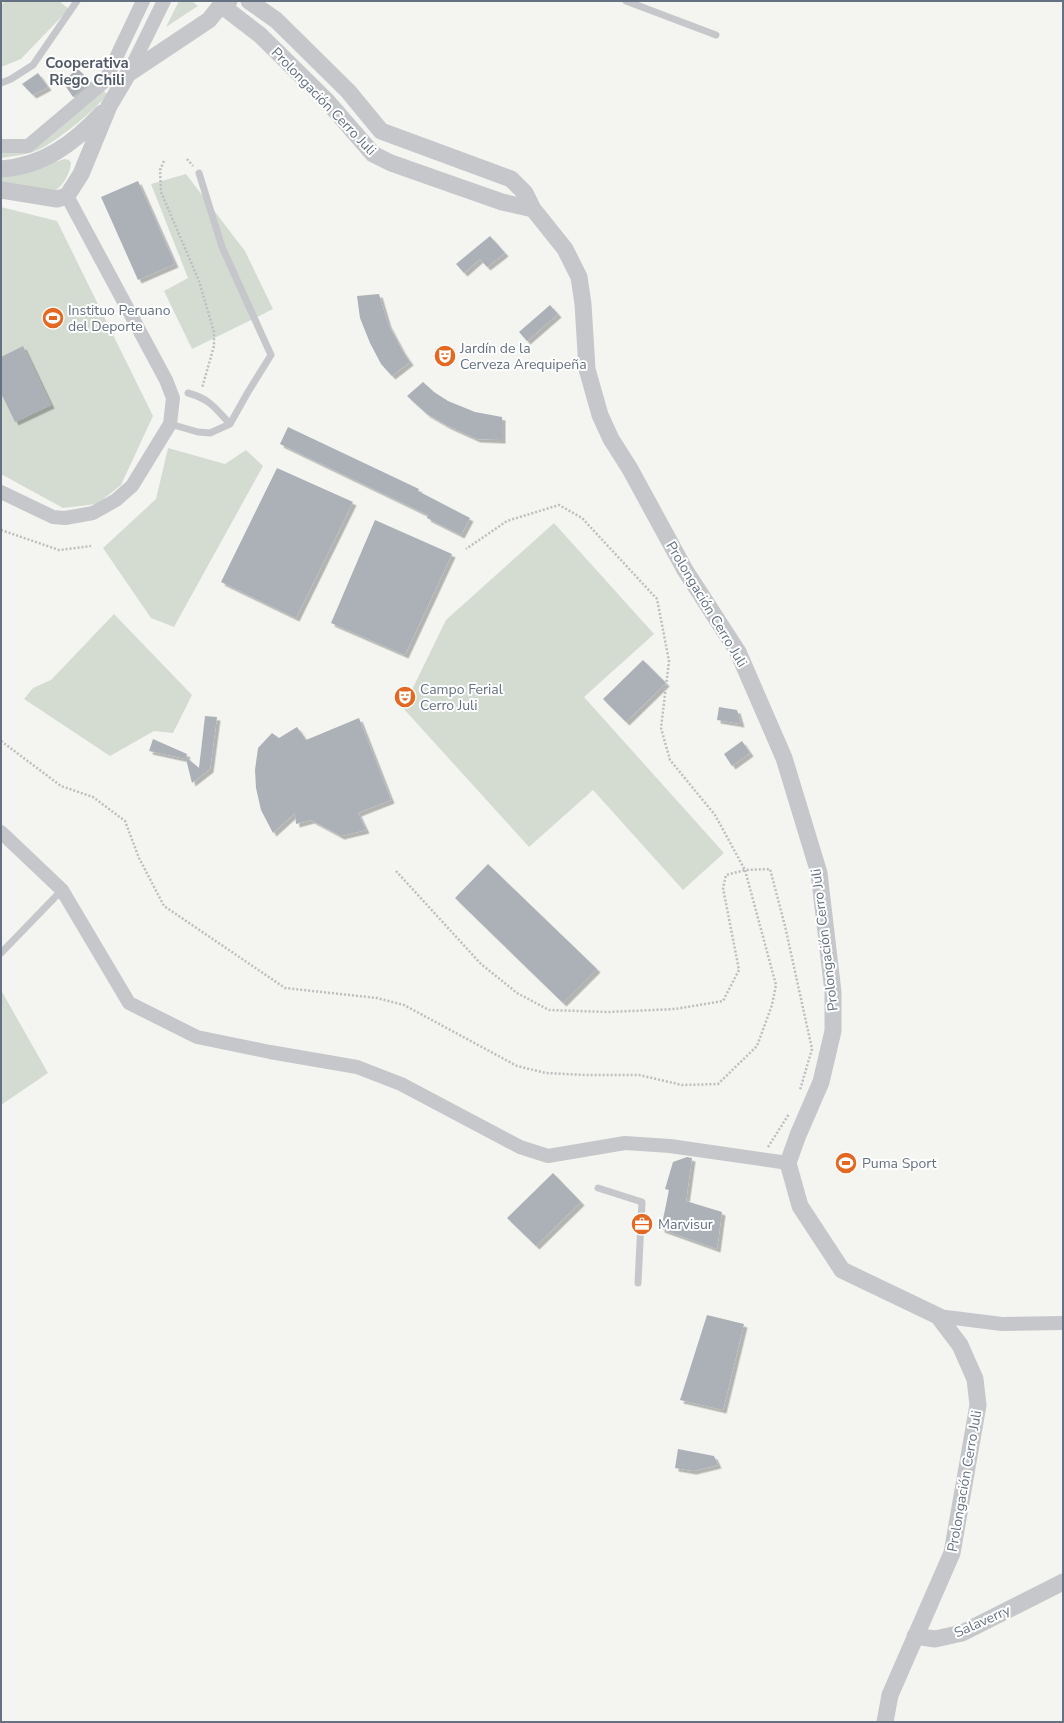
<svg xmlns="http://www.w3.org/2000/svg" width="1064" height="1723" font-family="'Nunito Sans',sans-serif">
	<defs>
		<filter id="shadow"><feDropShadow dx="3.5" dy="3.5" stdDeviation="0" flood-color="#0004"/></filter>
	</defs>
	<rect width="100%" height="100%" fill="#f4f5f1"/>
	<path fill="#d4dcd2" d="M5,1H59L69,9L21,59L1,67V5Z
		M179,1H192L198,6L166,27Z
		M101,88L107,94C97,109 57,141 40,149C28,155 14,156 1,158V148L22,146Z
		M65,159L69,160L71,163C70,174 64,184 55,191L1,183V176L13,174Z
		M186,174L245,251L273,309L192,349L164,291L188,278L151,184Z
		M1,207L57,221L153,416L121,485L97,504L63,508L1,474Z
		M168,448L225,464L246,450L263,466L174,627L151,618L103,548L156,499Z
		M554,523L654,634L584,697L724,853L683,890L593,790L529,847L403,708L446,620Z
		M114,614L192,695L173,733L154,731L110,756L24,699L33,688L51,680Z
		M1,990L48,1073L1,1105Z"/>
	<path fill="#abb1b7" filter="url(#shadow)" d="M78,69L91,82L73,97L62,81Z
		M38,73L48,87L33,95L22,84Z
		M138,181L175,264L138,280L101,197Z
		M490,236L505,253L487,267L480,259L464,273L456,264Z
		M379,294L388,324L402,350L410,362L392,376L381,364L370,343L360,318L357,296Z
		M550,305L558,314L527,341L519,332Z
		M23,346L51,405L15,422L1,393V357Z
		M423,382L434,392L448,401L475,412L502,417V440L477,439L448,426L427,414L407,396Z
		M288,427L419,489L418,491L470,518L461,535L427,518L428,515L280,444Z
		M277,468L353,502L296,618L221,582Z
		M375,520L452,554L405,655L331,623Z
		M643,660L666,683L626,722L603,699Z
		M719,707L737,710L741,724L717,720Z
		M205,716L217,717L210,769L192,783L186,759L149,751L153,739L187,754L186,757L199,768Z
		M359,718L391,800L358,813L366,830L341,836L311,820L296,824L295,813L273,833L261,810L256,788L255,770L258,748L272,733L279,738L297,727L306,740Z
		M742,741L750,753L732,766L724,754Z
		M488,864L597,969L563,1003L455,898Z
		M687,1157L692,1158L686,1201L722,1212L717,1249L661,1229L669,1190L665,1189L673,1162Z
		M553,1173L581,1202L536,1246L507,1218Z
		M707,1315L744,1324L723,1410L680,1400Z
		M678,1449L714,1456L718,1465L693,1471L675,1468Z"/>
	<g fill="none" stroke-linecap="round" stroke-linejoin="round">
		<path stroke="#bcbec0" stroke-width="2.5" stroke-dasharray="2 2" stroke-linecap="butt" d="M187,159L193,166
			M164,161L160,170L161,192L199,281L214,332V346L202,388
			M1,530L59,550L91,546
			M1,741L61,786L93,797L125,821L139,858L164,906L285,988L377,998L404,1005L517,1066L546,1073L585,1075H639L682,1085L718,1084L757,1046L772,1005L776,985L745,870L770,869L785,926L812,1049L800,1090
			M396,871L481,964L517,993L549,1010L608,1012L675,1009L723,1001L739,970L723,888L726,875L745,870L715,815L670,760L661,728L669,661L657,599L582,518L559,505L507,521L466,549
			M768,1147L789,1114"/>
		<path stroke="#c5c7cb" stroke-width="7" d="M626,1L716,35
			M1,83L11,79L33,65L77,1
			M188,393C210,399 215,408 230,424
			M170,424L198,432L210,433L230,424L248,392L271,355L222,247L199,173
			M1,953L62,890
			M598,1188L642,1202L638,1283"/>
		<path stroke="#c5c7cb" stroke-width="14" d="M128,74L164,1
			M1,146H28L105,81L143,1
			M1,492L53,517L65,518L93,513L116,500L132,486L170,424L173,398L166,380L67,196
			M1,832L62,890L129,1003L197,1037L270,1052L357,1067L401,1084L520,1147L548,1156L625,1143L670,1146L788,1163
			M938,1316L1002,1324L1063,1323"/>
		<path stroke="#c5c7cb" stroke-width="17" d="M249,1L276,20L348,91L381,131L511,179L525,193L533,209L565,249L579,277L583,304L587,369L600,415L611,439L630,469L685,570L738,652L784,758L819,873L833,992V1031L821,1082L798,1135L788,1163L800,1206L842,1270L938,1316L960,1345L975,1379L978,1405L952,1553L890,1695L885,1722
			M221,5L260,35L327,101L373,154L391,163L502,202L533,209
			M1,169C44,166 74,143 102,113
			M1,190L57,199L67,196L81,174L109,106L128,74L209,20L221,5L229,1
			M915,1636L935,1639L962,1633L1063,1582"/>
	</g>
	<defs>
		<g id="stadium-disc" transform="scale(1.15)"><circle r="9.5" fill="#e36822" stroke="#fff"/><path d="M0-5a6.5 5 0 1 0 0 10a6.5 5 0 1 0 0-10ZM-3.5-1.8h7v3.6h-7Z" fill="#fff"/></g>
		<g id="theatre-disc" transform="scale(1.15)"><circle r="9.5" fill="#e36822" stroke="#fff"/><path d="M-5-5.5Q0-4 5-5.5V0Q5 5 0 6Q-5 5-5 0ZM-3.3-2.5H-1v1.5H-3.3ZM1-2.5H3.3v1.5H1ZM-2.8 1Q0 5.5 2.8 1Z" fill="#fff"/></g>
		<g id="office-disc" transform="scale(1.15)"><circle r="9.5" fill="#e36822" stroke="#fff"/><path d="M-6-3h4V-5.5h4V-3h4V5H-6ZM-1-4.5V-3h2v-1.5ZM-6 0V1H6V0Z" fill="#fff"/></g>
	</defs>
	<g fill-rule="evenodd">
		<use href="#stadium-disc" x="53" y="318"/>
		<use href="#theatre-disc" x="445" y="356"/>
		<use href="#theatre-disc" x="405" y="697"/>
		<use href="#stadium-disc" x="846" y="1163"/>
		<use href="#office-disc" x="642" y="1224"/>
	</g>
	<g text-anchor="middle" stroke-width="4" stroke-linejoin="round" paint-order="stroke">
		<g font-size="14" fill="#647182" stroke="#fff">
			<text transform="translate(324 101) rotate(46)" y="5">Prolongación Cerro Juli</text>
			<text transform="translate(707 604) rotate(59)" y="5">Prolongación Cerro Juli</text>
			<text transform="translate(824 940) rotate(-97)" y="5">Prolongación Cerro Juli</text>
			<text transform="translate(964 1481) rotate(-80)" y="5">Prolongación Cerro Juli</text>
			<text transform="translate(982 1621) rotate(-24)" y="5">Salaverry</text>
		</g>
		<g font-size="14" fill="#647182" stroke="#fff" text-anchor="start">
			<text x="68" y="315">Instituo Peruano<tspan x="68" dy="16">del Deporte</tspan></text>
			<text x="460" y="353">Jardín de la<tspan x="460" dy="16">Cerveza Arequipeña</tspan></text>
			<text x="420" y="694">Campo Ferial<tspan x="420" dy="16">Cerro Juli</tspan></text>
			<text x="862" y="1168">Puma Sport</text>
			<text x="658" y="1229">Marvisur</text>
		</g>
		<g font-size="15" font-weight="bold" fill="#515b67" stroke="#fff">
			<text x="87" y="68">Cooperativa<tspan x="87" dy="17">Riego Chili</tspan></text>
		</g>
	</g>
	<rect width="1064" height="1723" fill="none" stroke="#647182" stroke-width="4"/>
</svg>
